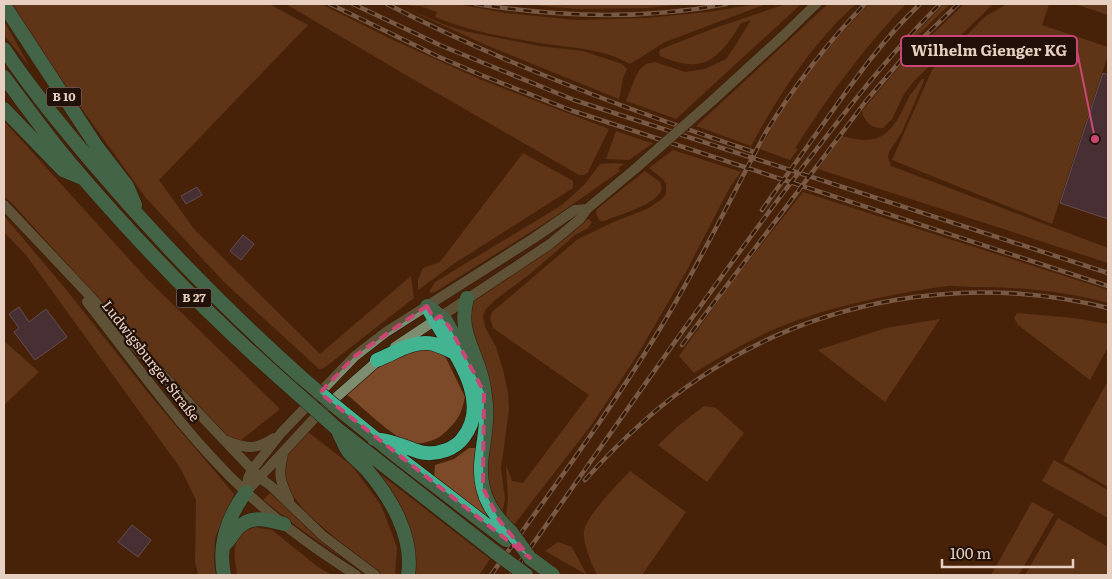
<svg xmlns="http://www.w3.org/2000/svg" width="1112" height="579" font-family="Literata,serif">
	<rect width="100%" height="100%" fill="#47230a"/>
	<path fill="#7c4929" d="M11,4H269L308,25L159,180L194,229L320,354L411,276L414,298L324,368L319,369L225,283L146,198L74,98Z
		M286,4H321L391,39L479,79L609,129L588,172L584,175H579L399,71Z
		M396,4L448,26L464,31L539,46L583,51L622,64L627,69L623,78L619,99L486,45Z
		M407,4H457L505,13L576,20L647,18L708,12L757,4H766L665,42L630,64C603,48 570,48 540,43C504,37 468,31 435,17L437,12L420,6H412Z
		M522,4H686L646,8L577,9Z
		M786,4H801L676,119L626,101L636,76L640,69L646,64L655,62L685,72L705,69L726,59L735,46L751,20L741,23C730,41 714,68 687,64C678,63 668,59 660,56L659,52L661,49L715,28Z
		M828,4H856C812,43 779,95 751,146L696,126Z
		M869,4H906C864,47 828,97 795,148L798,149L790,160L760,149C788,95 826,48 869,4Z
		M944,4H950L904,49V45Z
		M964,4H993L914,81L904,94L892,119L883,128C871,129 864,121 862,111L909,55H911Z
		M1007,4H1049L1042,25L1108,47V55L1052,224L892,160L932,70L986,16Z
		M1075,4H1108V15Z
		M4,21L30,67L4,35Z
		M922,79H924L923,83L902,132L889,152L888,157L891,166L1108,248V263L818,169L842,136C854,139 866,142 877,138C895,132 902,110 910,95C914,90 918,85 922,79Z
		M4,121L148,280L280,409L240,441L224,434L136,341L12,203L4,197Z
		M616,131L648,142L653,143L629,160L606,159Z
		M673,150L741,172L730,187L687,270L638,354L592,424L513,526L506,515L508,499L506,465L512,481L523,483L589,395L493,328L490,318L492,312L578,239L616,221L647,209L662,199L666,194V184L663,179L649,168Z
		M523,153L573,181V188L455,263L418,290V280L423,268L440,262Z
		M614,163L624,164L618,168L620,171L556,216L435,292L430,293V290L435,282L562,205L584,185L600,164Z
		M645,171L660,182L662,189C655,206 620,214 604,221H600L596,214L597,209Z
		M803,192L1108,290V303C1064,291 1019,287 973,287C964,287 955,285 946,286C895,294 844,303 795,321C759,334 726,353 694,373L679,356L729,286Z
		M4,216L64,287L149,394L234,494L215,538L214,563L216,575H198L195,561L196,500L181,469L26,255L4,232Z
		M589,219L592,222L588,228L575,235L530,274L495,300L486,309L483,315L485,327L496,347L503,370L508,392L509,410L501,468L505,499L502,515L489,486L468,313L474,301L543,253L583,221Z
		M1017,313L1074,318L1108,324V347L1090,380L1018,325L1014,318Z
		M940,319L885,402L818,350L886,328Z
		M4,341L39,372L4,405Z
		M422,346L440,353L446,358L465,397C461,416 457,422 442,435C435,441 420,445 410,443C395,439 360,405 346,394L377,366Z
		M1108,381V487L1063,461Z
		M704,406L716,408L744,433L707,482L658,445L677,427Z
		M308,432L352,466L381,505L397,547L395,575H380L378,574L307,514L284,484L285,457Z
		M469,448H477L489,519L434,478L435,465L454,459Z
		M1054,460L1108,490V518L1042,481Z
		M630,471L686,512L642,575H598C593,569 591,561 588,554C586,547 583,538 584,531C586,516 619,483 630,471Z
		M380,474L490,559L479,575H414L416,556L400,510Z
		M270,493L362,571L303,531L263,500Z
		M1032,502L1054,514L1019,575H991Z
		M1058,518L1108,547V575H1025Z
		M254,527L272,530L318,567L332,575H237C235,562 231,543 243,532C246,530 251,529 254,527Z
		M558,542L572,547L587,575L545,551Z"/>
	<path fill="#473f66" stroke="#857ea9" d="M1103,73L1108,75V219L1060,203Z
		M197,187L202,195L186,204L181,196Z
		M243,235L254,244L241,260L230,251Z
		M19,307L29,322L46,309L67,337L35,360L14,332L19,328L9,314Z
		M132,525L151,540L138,557L118,542Z"/>
	<g fill="none" stroke-linecap="round" stroke-linejoin="round">
		<g stroke="#280d00" stroke-width="11">
			<path id="secondary" d="M712,101L783,36
				M4,205L87,293L134,345L260,478L271,486L323,536L375,575
				M87,302C138,367 186,436 246,492C280,524 318,551 356,575
				M395,347L550,244L580,219L587,209L635,169
				M227,441C247,449 256,450 274,438
				M283,454C278,476 280,481 289,500
				M246,492L323,409L382,357
				M246,492L248,478L252,470L281,433L355,356L386,332L534,238L575,210L587,209"/>
		</g>
		<g stroke="#280d00" stroke-width="15">
			<path id="trunk" d="M4,5L97,147L127,186L135,205
				M4,49C30,88 60,124 90,160C155,237 226,310 301,377
				M4,77C26,106 47,136 71,164C139,244 212,319 291,388
				M4,109L63,170L80,177
				M467,298C458,329 473,346 481,375C484,384 485,395 486,405C489,433 476,460 483,488C487,506 499,520 512,533
				M432,309L446,321L468,360
				M377,360C395,353 414,339 434,344C440,346 447,349 453,352
				M335,406L403,461L506,540
				M336,428L496,553
				M339,433C342,439 344,445 348,451C353,458 361,463 367,470C391,498 414,537 408,575
				M374,439C381,440 389,441 397,444C407,446 415,452 426,453C439,454 455,449 463,438C496,397 445,343 427,306
				M225,544C231,539 233,533 238,528C251,514 269,520 284,524
				M530,558L553,575
				M224,575C218,545 228,516 246,492"/>
		</g>
		<use href="#secondary" stroke="#7c8d70" stroke-width="10"/>
		<use href="#trunk" stroke="#42b492" stroke-width="14"/>
		<g stroke="#b99d8d" stroke-width="4.5">
			<path id="rail" d="M330,4L437,56L481,75L570,110L1108,286
				M353,4L442,46L574,100L1108,273
				M387,4C504,64 629,110 754,152
				M476,4C558,17 644,20 726,4
				M762,210C783,180 805,150 826,120C855,79 884,38 920,4
				M682,345L866,101L908,52L958,4
				M585,480C619,442 656,407 698,379C817,298 969,273 1108,308
				M491,575C548,495 607,416 658,332C698,267 730,199 766,132C795,85 827,43 865,4
				M511,575C601,448 689,318 783,193C833,128 881,62 940,4"/>
		</g>
		<use href="#rail" stroke="#221108" stroke-width="2.5" stroke-dasharray="8" stroke-linecap="butt"/>
		<g stroke="#280d00" stroke-width="11" stroke-linecap="butt">
			<path id="secondary-bridge" d="M783,36L816,4
				M635,169L712,101"/>
		</g>
		<g stroke="#280d00" stroke-width="15" stroke-linecap="butt">
			<path id="trunk-bridge" d="M301,377L335,406
				M291,388L336,428
				M512,533L530,558
				M496,553L526,575"/>
		</g>
		<use href="#secondary-bridge" stroke="#7c8d70" stroke-width="10"/>
		<use href="#trunk-bridge" stroke="#42b492" stroke-width="14"/>
	</g>
	<path d="M0 0H1112V579H0ZM427,306L434,320L440,316L449,326L484,392L483,488L499,520L530,558L320,393L355,356Z" fill="#47230a" fill-opacity=".55" fill-rule="evenodd"/>
	<path fill="none" stroke="#cb4675" stroke-width="4" stroke-dasharray="10 6" stroke-linejoin="round" d="M427,306L434,320L440,316L449,326L484,392L483,488L499,520L530,558L320,393L355,356Z"/>
	<g text-anchor="middle" stroke-width="4.5" stroke-linejoin="round" paint-order="stroke">
		<g fill="#221108" stroke="#ac968a" stroke-width="1">
			<rect x="46.5" y="87.5" width="35" height="19" rx="4"/>
			<rect x="176.5" y="288.5" width="35" height="19" rx="4"/>
		</g>
		<g font-size="12" font-weight="bold" fill="#e7cfc2">
			<text x="64" y="101">B 10</text>
			<text x="194" y="302">B 27</text>
		</g>
		<g font-size="14" fill="#e7cfc2" stroke="#221108">
			<text transform="translate(151 361) rotate(52)" y="5">Ludwigsburger Straße</text>
		</g>
	</g>
	<path fill="none" stroke="#cb4675" stroke-width="2" d="M1095 139L1077 51"/>
	<circle fill="#cb4675" stroke="#221108" stroke-width="2" cx="1095" cy="139" r="5"/>
	<rect fill="#221108" stroke="#cb4675" stroke-width="2" x="901" y="36" width="176" height="30" rx="5"/>
	<g font-size="15" text-anchor="middle" font-weight="bold" fill="#e7cfc2">
		<text x="989" y="56">Wilhelm Gienger KG</text>
	</g>
	<rect width="1112" height="579" fill="none" stroke="#e7cfc2" stroke-width="10"/>
	<path d="M942 559v8h131v-8" fill="none" stroke="#e7cfc2" stroke-width="2.5"/>
	<text x="950" y="559" font-size="15" fill="#e7cfc2" stroke="#221108" stroke-width="4" paint-order="stroke">100 m</text>
</svg>
